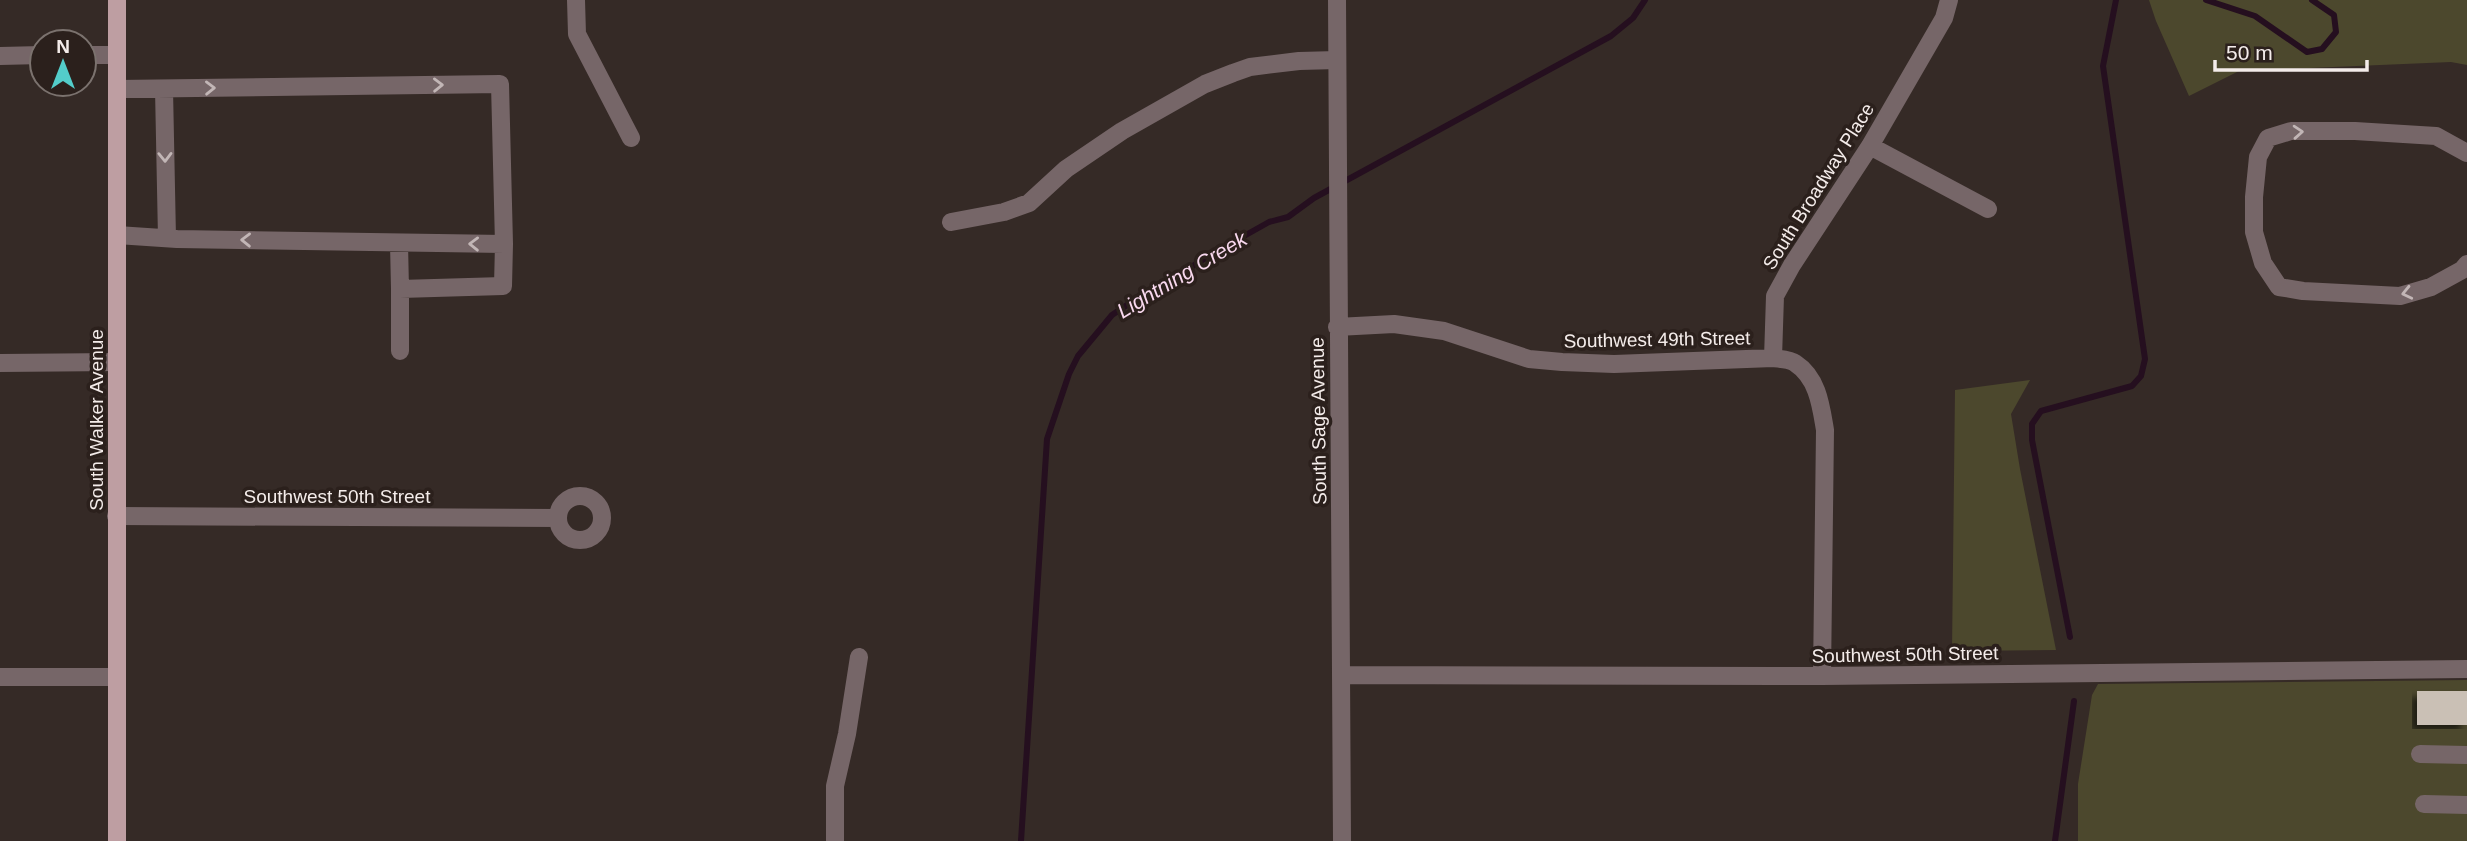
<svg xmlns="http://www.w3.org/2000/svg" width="2467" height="841" font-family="Arial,sans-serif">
	<defs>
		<filter id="shadow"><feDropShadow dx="-6" dy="6" stdDeviation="3.5" flood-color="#0009"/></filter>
	</defs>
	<rect width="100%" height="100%" fill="#352a26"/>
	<path fill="#4c482d" d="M2149,0H2467V65L2451,62L2239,71L2189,96L2156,21Z
		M2030,380L2011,414L2020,469L2056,650L1952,651L1955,390Z
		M2467,680V841H2078V784L2092,695L2098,684Z"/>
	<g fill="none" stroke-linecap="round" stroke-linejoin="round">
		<path stroke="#250f1f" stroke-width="6" d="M2206,0L2255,16L2307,52L2322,49L2336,32L2334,15L2312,0
			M2070,637L2032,440V424L2041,411L2132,386L2141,376L2145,359L2103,66L2116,0
			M1021,841L1047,439L1069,374L1078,356L1112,315L1151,289H1156L1212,254H1217L1228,245L1269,222L1288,217L1314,198L1611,36L1633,18L1645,0
			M2055,841L2074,701"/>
	</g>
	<path fill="#cac0b5" filter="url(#shadow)" d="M2417,691H2467V725H2417Z"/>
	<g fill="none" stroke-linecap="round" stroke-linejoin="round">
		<path stroke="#766668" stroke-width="18" d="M576,0L577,34L631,138
			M1337,0L1342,841
			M84,55H117
			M0,56L42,55
			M164,89L167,238
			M1870,146L1988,209
			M2467,153L2436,136L2355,131H2291L2268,138L2258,157L2254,197V232L2263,263L2279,287L2303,291L2400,296L2431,287L2462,270L2467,264
			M951,222L1004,212L1029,203L1066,169L1122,131L1205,84L1233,73L1250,67L1299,61L1337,60
			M117,235L177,239L504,244L500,84L117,89
			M399,243L400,289L503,286L504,244
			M1337,327L1394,324L1444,331L1529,359L1562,362L1614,364L1773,358C1779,359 1790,359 1795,363C1818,378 1821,406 1825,430L1822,676
			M400,351V289
			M1773,358L1775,296L1792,265L1870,146L1944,18L1949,0
			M0,363L117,362
			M558 518a22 22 0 1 1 44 0a22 22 0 1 1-44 0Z
			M116,516L558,518
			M1343,675L1822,676L2467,669
			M0,677H117
			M2420,754L2467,755
			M2424,804L2467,805
			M835,841V786L847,734L859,657"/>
		<path stroke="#be9ea2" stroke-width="18" d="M117,0V841"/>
	</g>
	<defs><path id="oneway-chevron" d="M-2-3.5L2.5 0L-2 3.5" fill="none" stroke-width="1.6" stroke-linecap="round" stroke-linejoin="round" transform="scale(1.75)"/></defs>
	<g stroke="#c2b6b6">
		<use href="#oneway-chevron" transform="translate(438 85) rotate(-1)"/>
		<use href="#oneway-chevron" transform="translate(210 88) rotate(-1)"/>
		<use href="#oneway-chevron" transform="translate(2298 132) rotate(-4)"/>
		<use href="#oneway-chevron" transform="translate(165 157) rotate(89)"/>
		<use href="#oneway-chevron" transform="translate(246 240) rotate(-179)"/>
		<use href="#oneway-chevron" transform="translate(474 244) rotate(-179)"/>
		<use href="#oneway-chevron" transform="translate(2407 293) rotate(167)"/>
	</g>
	<g text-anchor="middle" stroke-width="7" stroke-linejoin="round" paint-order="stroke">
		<g font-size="19" fill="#f4ecea" stroke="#2b201c">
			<text transform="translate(1818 186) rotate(-58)" y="7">South Broadway Place</text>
			<text transform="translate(1657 339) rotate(-1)" y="7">Southwest 49th Street</text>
			<text transform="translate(96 420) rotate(-90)" y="7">South Walker Avenue</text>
			<text transform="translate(1318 421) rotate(-91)" y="7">South Sage Avenue</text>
			<text x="337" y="503">Southwest 50th Street</text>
			<text transform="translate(1905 654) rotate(-1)" y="7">Southwest 50th Street</text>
		</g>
		<g font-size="21" font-style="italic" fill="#f9d9ef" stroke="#2b201c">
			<text transform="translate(1182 275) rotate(-31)" y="7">Lightning Creek</text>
		</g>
	</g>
	<g transform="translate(63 63)"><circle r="33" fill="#2b201c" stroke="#7b726e" stroke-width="2"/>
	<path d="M0-5L12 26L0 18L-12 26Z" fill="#53cdca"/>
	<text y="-10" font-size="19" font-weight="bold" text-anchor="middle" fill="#f4ecea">N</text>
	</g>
	<path d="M2215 60v10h152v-10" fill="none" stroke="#f4ecea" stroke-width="3.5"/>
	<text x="2226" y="60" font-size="21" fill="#f4ecea" stroke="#2b201c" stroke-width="5" paint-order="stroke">50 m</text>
</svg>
